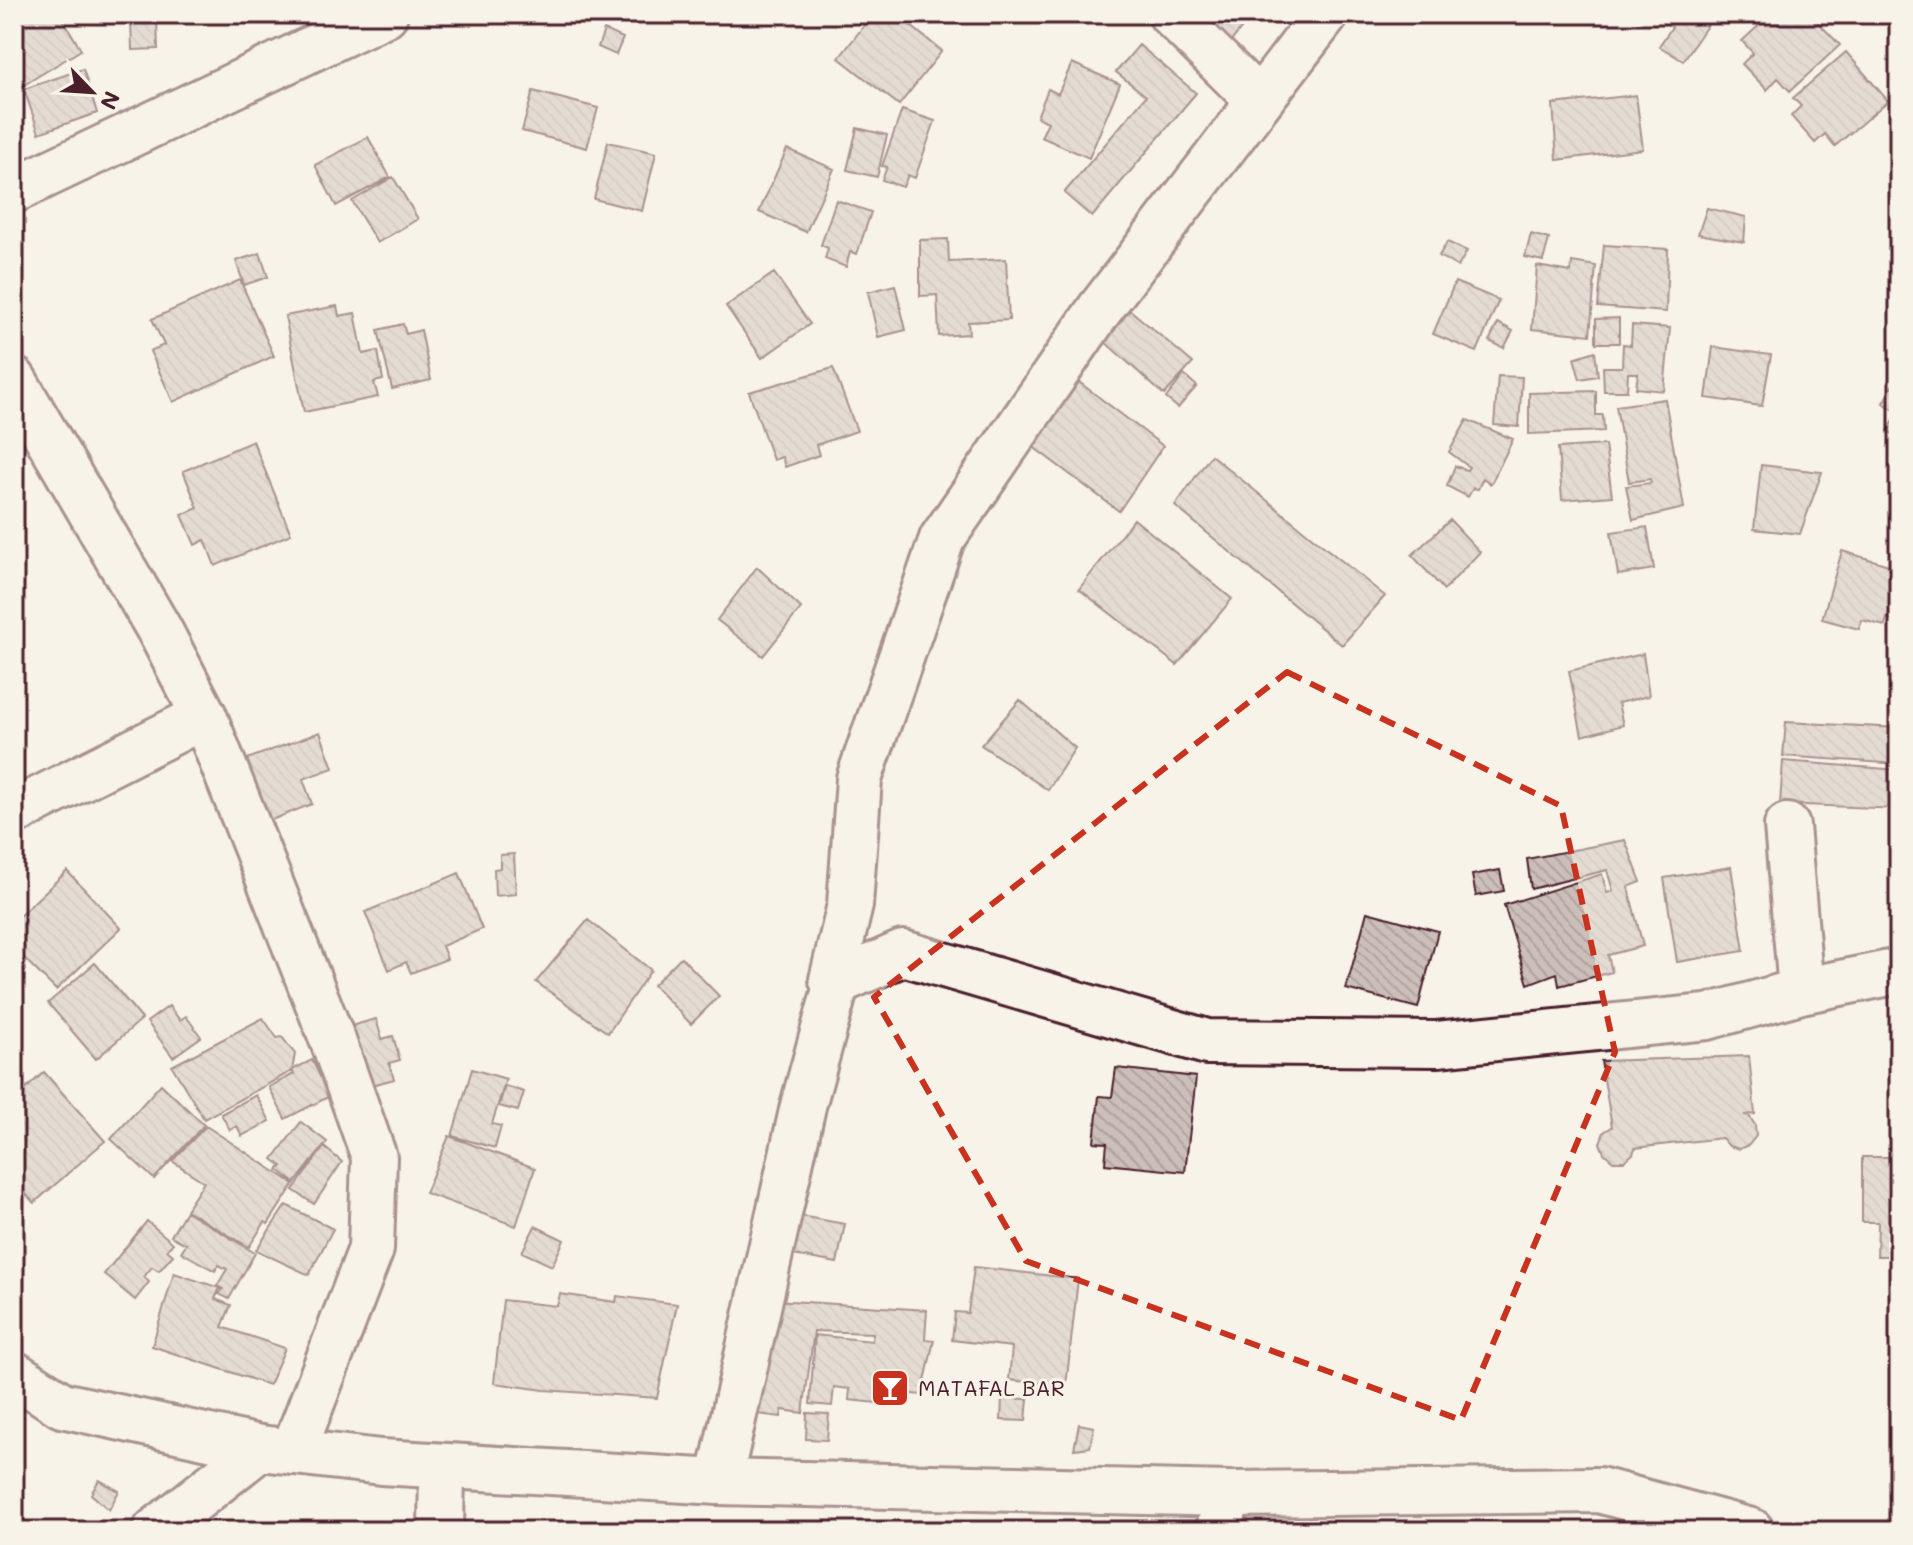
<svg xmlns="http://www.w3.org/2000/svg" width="1913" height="1545" font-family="Mali,sans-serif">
	<defs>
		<pattern id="building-back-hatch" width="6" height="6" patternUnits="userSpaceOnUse" patternTransform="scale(2)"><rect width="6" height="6" fill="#ccbfb9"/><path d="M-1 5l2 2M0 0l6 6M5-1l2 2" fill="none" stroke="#b1a49f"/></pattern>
	</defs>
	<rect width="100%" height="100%" fill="#f7f3e8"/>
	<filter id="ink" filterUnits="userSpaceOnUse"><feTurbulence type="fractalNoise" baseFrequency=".0125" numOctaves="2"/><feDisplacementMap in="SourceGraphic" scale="16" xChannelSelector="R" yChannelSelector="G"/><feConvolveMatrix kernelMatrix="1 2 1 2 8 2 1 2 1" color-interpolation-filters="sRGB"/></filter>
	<g filter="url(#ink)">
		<path fill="url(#building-back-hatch)" stroke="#4a1f2b" stroke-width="2" d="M14,14H60L81,50L14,91Z
			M873,14H896L942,51L899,105L839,58Z
			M1184,14H1253L1225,49Z
			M1652,14H1715L1683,61L1659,46L1672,27Z
			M1771,14H1810L1840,45L1790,91L1778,78L1767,90L1742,64L1753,53L1742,41Z
			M157,19L158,49L132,50L131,20Z
			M604,30L623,38L616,55L598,47Z
			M1139,45L1196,93L1092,217L1064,193L1146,96L1116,72Z
			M1846,52L1888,101L1835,146L1825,134L1815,143L1791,116L1801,106L1793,98Z
			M1072,63L1120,84L1089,158L1041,137L1048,122L1037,117L1048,89L1058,94Z
			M83,69L97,113L39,133L24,89Z
			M533,91L598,108L587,148L522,131Z
			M1636,95L1643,149L1557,160L1553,104Z
			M902,110L935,121L915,178L908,175L903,187L882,180L887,167L882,166Z
			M857,128L887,135L877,177L847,170Z
			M368,137L390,177L336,206L315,165Z
			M608,142L656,153L642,211L594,199Z
			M787,149L834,169L806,232L759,212Z
			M393,177L418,219L377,243L352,201Z
			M836,200L871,212L857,254L850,252L846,267L825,259L828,248L821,245Z
			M1707,208L1746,217L1744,242L1698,234Z
			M1531,234L1549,239L1543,261L1525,257Z
			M948,239L949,262L1006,259L1009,320L968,322L969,334L939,336L937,295L920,296V240Z
			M1447,242L1467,251L1458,267L1439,256Z
			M1604,245L1668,249L1666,312L1598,307Z
			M260,253L268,277L244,285L236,261Z
			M1572,262L1596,266L1590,335L1532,329L1537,266L1571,272Z
			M774,273L810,324L762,358L726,306Z
			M240,280L274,356L173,402L150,351L164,345L152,319Z
			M1455,282L1499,300L1477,352L1433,334Z
			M895,285L906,330L878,337L868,292Z
			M337,306L339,316L355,313L363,354L378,351L383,380L374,382L378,397L304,412L285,316Z
			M1130,310L1193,363L1164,395L1104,341Z
			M1619,318V343H1596V319Z
			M1498,323L1513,331L1504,348L1489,341Z
			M403,324L406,334L421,330L431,380L392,389L378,330Z
			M1632,325L1670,328L1664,391L1636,388L1638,373H1628L1627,391H1604L1603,367H1622L1623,344L1631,345Z
			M1713,347L1771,355L1762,406L1706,398Z
			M1595,351L1598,376L1580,379L1574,358Z
			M833,368L857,431L816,445L819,455L785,467L782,457L773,460L749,392Z
			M1899,374V438L1888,431L1898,412L1883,403Z
			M1184,375L1197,386L1178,408L1166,398Z
			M1071,376L1163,446L1119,511L1020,437Z
			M1498,376L1522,377L1519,427L1494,425Z
			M1596,391V415H1603L1604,431L1529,434V393Z
			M1665,399L1684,508L1633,520L1626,486L1651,483L1650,479L1629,482L1616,406Z
			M1467,420L1513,439L1491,484L1483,478L1478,489L1473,488L1468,497L1447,486L1455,466L1467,470L1469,467L1449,452Z
			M253,441L291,534L215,566L205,540L195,545L182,515L198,508L183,471Z
			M1605,445L1612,496L1562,500L1558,448Z
			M1211,455L1385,596L1342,645L1175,506Z
			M1761,465L1822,472L1800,534L1754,529Z
			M1134,519L1232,599L1177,665L1079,589Z
			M1450,520L1480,552L1444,590L1412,555Z
			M1647,527L1654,569L1618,575L1611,532Z
			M1842,551L1899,568V621L1887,618L1885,626L1862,620L1859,629L1822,619Z
			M757,567L801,608L763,656L717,620Z
			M1643,654L1649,696L1618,703L1623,725L1582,736L1569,671Z
			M1020,700L1075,748L1048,790L981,745Z
			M1786,722L1899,728V764L1783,756Z
			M320,732L333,768L303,779L312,804L269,821L247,759Z
			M1783,761L1899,770V809L1780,804Z
			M1625,840L1641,882L1628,887L1643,946L1608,955L1612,972L1559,986L1557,973L1528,984L1504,905L1602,874L1607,893L1613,891L1607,870L1531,889L1527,859Z
			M514,854L516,894L495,896L494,869L500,868V855Z
			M1731,867L1744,951L1677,962L1664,878Z
			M1500,870L1504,891L1476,896L1472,875Z
			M67,871L121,928L56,990L14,948V921Z
			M459,873L482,929L442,946L447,959L411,973L406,962L389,970L365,912Z
			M1367,912L1438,931L1418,1008L1346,989Z
			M588,920L651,970L608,1033L536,982Z
			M681,957L719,996L691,1024L653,985Z
			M95,963L142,1019L96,1059L48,1003Z
			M169,1006L180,1020L186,1016L201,1037L173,1057L147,1022Z
			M263,1018L277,1038L282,1037L295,1054L292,1071L204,1119L172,1066Z
			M376,1019L382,1039L393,1036L400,1060L389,1063L394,1079L361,1088L344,1028Z
			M1749,1056L1755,1114L1744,1115L1749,1116L1755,1125L1756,1136L1749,1145L1739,1149L1729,1146L1722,1138L1635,1148L1633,1154L1624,1161H1613L1604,1153L1600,1143L1604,1132L1612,1127L1601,1061Z
			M312,1060L330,1096L285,1119L269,1087L294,1074L292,1070Z
			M1116,1068L1196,1077L1185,1172L1105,1164L1107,1143L1094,1142L1099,1096L1112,1097Z
			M472,1069L506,1079L492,1124L501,1126L495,1148L452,1136Z
			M44,1072L105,1141L34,1203L14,1181V1100Z
			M161,1084L204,1125L154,1179L111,1139Z
			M505,1086L524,1092L518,1111L499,1106Z
			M256,1095L270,1121L242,1136L237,1126L230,1130L221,1114Z
			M301,1122L327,1142L295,1183L278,1170L282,1166L273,1159Z
			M206,1126L294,1184L268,1224L265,1222L249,1247L186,1210L204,1182L172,1161Z
			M449,1136L535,1168L516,1226L425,1193Z
			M324,1147L342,1162L314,1204L293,1190Z
			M1862,1157H1899V1256H1877L1878,1222H1862Z
			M286,1205L333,1229L309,1275L256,1250Z
			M186,1211L255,1253L229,1299L219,1294L223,1289L217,1286L227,1269L219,1265L215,1271L181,1252L186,1244L171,1236Z
			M789,1214L845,1224L837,1263L782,1253Z
			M147,1221L173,1243L167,1250L173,1255L159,1271L152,1267L144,1277L149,1282L135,1300L104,1274Z
			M535,1226L564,1240L552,1266L522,1252Z
			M974,1267L1078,1279L1066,1386L1009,1380L1012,1347L952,1340L955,1312L968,1313Z
			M174,1273L220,1288L215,1299L231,1305L222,1327L285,1348L269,1385L152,1346Z
			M560,1294L616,1302L617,1296L677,1304L657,1398L544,1390L494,1383L503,1300L557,1306Z
			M774,1300L927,1310L925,1339L934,1340L922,1395L879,1391L877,1403L849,1400L850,1389L834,1387L832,1406L810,1404L815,1335L872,1341L873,1333L814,1331L803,1413L782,1410L781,1417L750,1413Z
			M1002,1398L1028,1399L1026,1421L1001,1420Z
			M807,1413L829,1414L827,1440L806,1439Z
			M1079,1424L1094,1427L1090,1447L1074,1449Z
			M99,1480L119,1491L109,1510L91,1494Z"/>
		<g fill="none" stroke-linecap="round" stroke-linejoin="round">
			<g stroke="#4a1f2b" stroke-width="50">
				<path id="minor" d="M1171,14L1259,101
					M14,190L385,14
					M14,380L160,631L204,716L333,1041L374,1157L371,1249L293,1452
					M14,812L204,716
					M1787,826L1801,991
					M837,982L903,953L1207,1042L1437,1044L1707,1017L1801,991L1899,971
					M719,1482L803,1106L837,982L832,980L850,905L859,779L942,539L1100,309L1326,14
					M155,1531L260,1448
					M441,1531L442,1466
					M1218,1531L1229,1494"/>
			</g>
			<g stroke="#4a1f2b" stroke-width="50">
				<path id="primary" d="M14,1374L62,1405L260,1448L381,1462L719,1482L1229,1494L1599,1490L1751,1531"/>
			</g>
			<use href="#minor" stroke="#f7f3e8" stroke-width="44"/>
			<use href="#primary" stroke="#f7f3e8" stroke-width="44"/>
		</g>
	</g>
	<path d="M0 0H1913V1545H0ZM1287,672L1561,806L1615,1052L1461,1420L1026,1261L874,997Z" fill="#f7f3e8" fill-opacity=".55" fill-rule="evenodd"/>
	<path fill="none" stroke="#c8321e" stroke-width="6" stroke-dasharray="16 10" stroke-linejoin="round" d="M1287,672L1561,806L1615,1052L1461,1420L1026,1261L874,997Z"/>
	<defs>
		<g id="bar-square" transform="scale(2)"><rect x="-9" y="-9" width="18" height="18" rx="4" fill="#c8321e" stroke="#f7f3e8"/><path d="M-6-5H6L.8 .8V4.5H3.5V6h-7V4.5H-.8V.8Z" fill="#fff"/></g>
	</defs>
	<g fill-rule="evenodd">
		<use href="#bar-square" x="890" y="1388"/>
	</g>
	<g text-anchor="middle" stroke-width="6" stroke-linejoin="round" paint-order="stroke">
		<g font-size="22" fill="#4a1f2b" stroke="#f7f3e8" text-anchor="start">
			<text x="918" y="1396">MATAFAL BAR</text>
		</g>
	</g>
	<rect width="1913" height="1545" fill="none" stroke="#f7f3e8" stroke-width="48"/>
	<rect x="24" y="24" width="1865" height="1497" fill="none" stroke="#4a1f2b" stroke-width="3" filter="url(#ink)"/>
	<g transform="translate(92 92) rotate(115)" stroke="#f7f3e8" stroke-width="6" paint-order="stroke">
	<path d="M0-6L14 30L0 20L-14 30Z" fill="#4a1f2b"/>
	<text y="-12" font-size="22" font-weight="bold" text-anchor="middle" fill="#4a1f2b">N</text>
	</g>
</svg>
